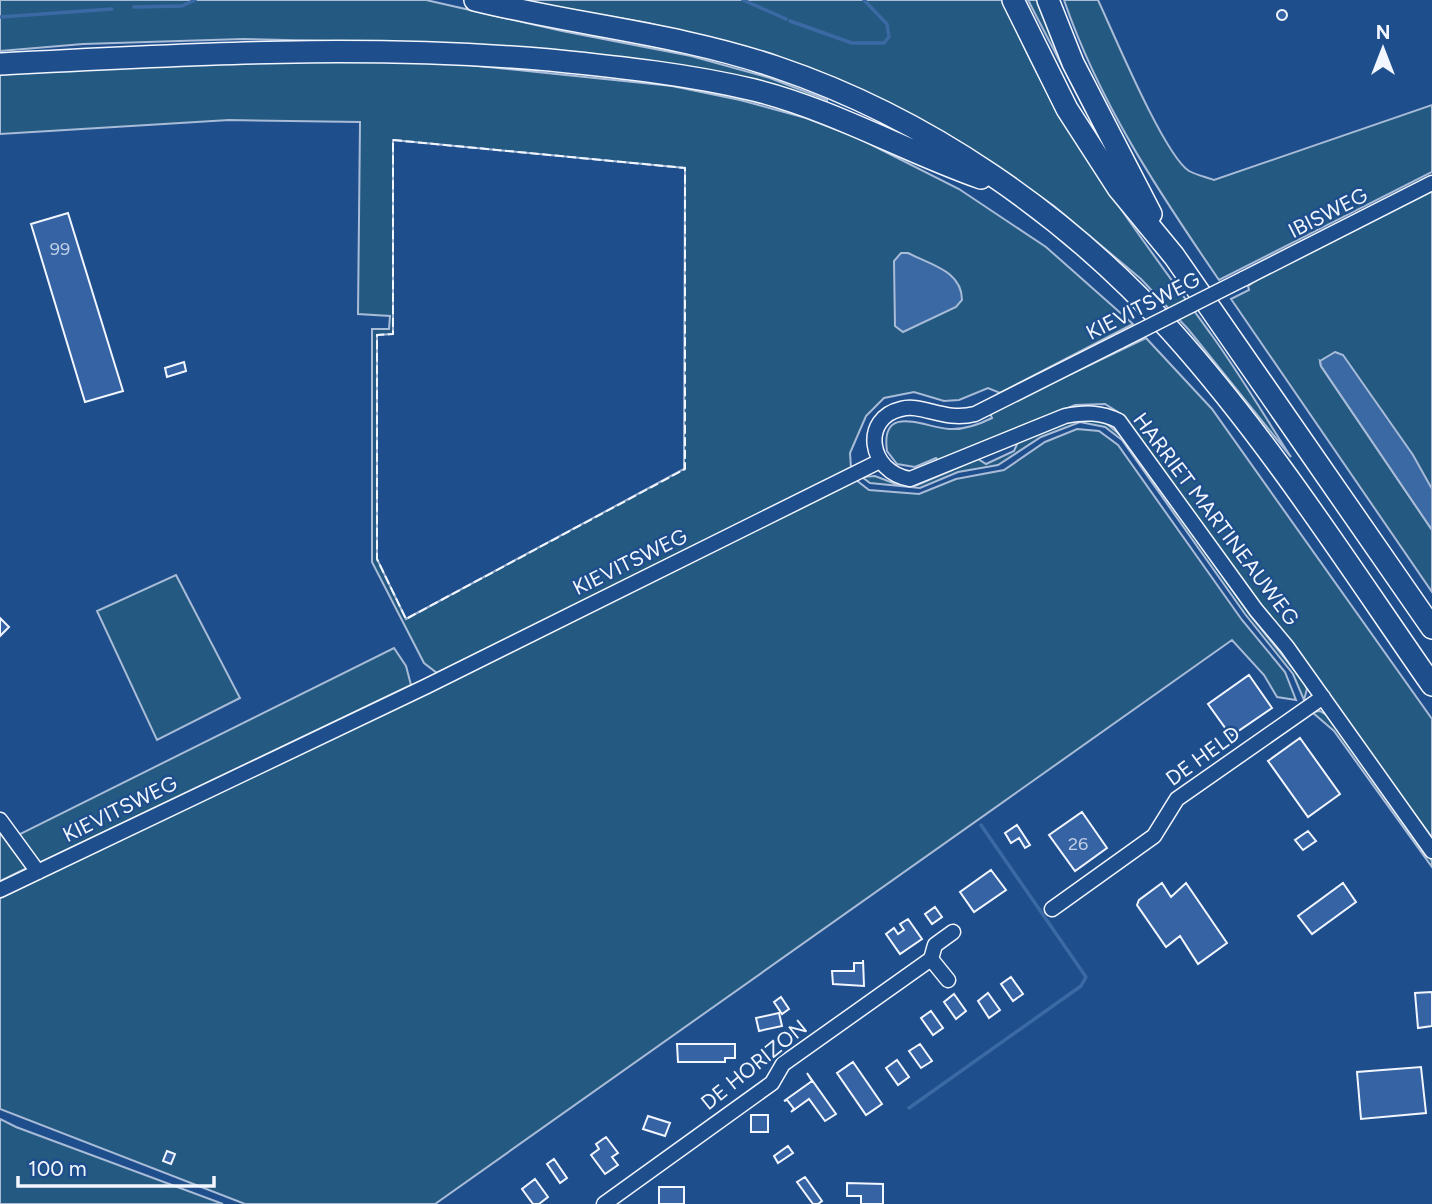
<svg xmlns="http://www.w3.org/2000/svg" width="1432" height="1204" font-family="Figtree,sans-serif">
	<rect width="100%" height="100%" fill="#1f4e8c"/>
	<path fill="#245a82" stroke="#a8bbd7" stroke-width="2" fill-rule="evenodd" d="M0,0H426L562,31L691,56L770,78L827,100V103L532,50L459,44L243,39L83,44L0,51Z
		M516,0H1004C1052,124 1136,230 1213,337C1241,376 1265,417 1291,457L1188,329L1141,279L1054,206L998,167L765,53L648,23Z
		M1028,0H1039L1086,112Z
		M1064,0H1098C1113,32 1164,155 1189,171C1196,175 1206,177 1214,180L1432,105V172L1219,280C1158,191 1099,102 1064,0Z
		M113,62H440L672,86L740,100L806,118L860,139L959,189L1046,247L1133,324L1000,393L988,388L959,400L944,401L914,392L884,398L866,416L850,453L851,468L437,673L424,663L372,562V329H389L390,316L358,314L360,122L229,120L0,134V70ZM393,140L685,168L684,469L406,619L377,559V335L393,334Z
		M1432,191V489L1382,411L1320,361L1321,366L1432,530V592L1231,299L1249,290L1248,286L1263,276Z
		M1146,338L1212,409L1432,719V838L1121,414L1105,404L1075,405L939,462L936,458L915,467L897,464L887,451C880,402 926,428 949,429C964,430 978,425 992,418L990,413Z
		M1087,418L1106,423L1126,440L1250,615L1304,682L1307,689L1304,700L1293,674L1245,614L1122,440L1105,427L1080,422L1041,437L998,465L958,472L920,488L870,483L862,477L875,476L901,486H915L978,459L986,464L1014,451L1018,442L1067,422Z
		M1077,429L1099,431L1118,445L1242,620L1285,672L1296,700L1277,697L1264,675L1232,640L435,1204H245L0,1109V898L856,480L869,490L919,494L956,479L1004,470L1045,442Z
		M176,575L240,698L157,740L97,611Z
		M394,648L406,666L411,685L39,863L18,835Z
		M1320,711L1328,716L1432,861V867L1334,731L1312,712Z
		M0,829L27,868L0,881Z
		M0,1119L16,1127L223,1204H0Z"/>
	<path fill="#3b69a3" stroke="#a8bbd7" stroke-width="2" d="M901,253H908C931,265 962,271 962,300L956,307L903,332L895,326L894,261Z
		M1335,352L1343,355L1413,455L1432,489V530L1321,366L1320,361Z"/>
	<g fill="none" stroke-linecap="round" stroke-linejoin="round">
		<path stroke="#3b69a3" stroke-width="3.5" d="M743,0L786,19
			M134,7L182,6L195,0
			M0,17L112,9
			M790,21L852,43H884L889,37L887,24L864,0
			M909,1108L1081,986L1086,977L981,825"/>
	</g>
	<path fill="#3563a3" stroke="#f2f6ff" stroke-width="2" d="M1277 15a5 5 0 1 1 10 0a5 5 0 1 1-10 0Z
		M68,213L123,391L85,402L31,224Z
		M184,362L186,371L167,377L165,368Z
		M0,618L9,627L0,636Z
		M1249,675L1272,708L1231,736L1208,704Z
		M1300,738L1340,794L1308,817L1268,761Z
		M1082,812L1107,848L1075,871L1049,835Z
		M1017,825L1030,845L1025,848L1019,838L1011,843L1005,833Z
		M1308,831L1316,841L1303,850L1295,840Z
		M991,870L1006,890L974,912L960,892Z
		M1162,883L1171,897L1186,883L1227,943L1198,964L1180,936L1166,947L1137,905L1139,900Z
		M1343,883L1356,902L1312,934L1298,916Z
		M935,907L942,917L932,924L925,914Z
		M908,919L922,939L900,954L886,934L894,928L898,934L904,930L900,924Z
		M863,960L864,986L833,984L832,971H854V963H863Z
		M1011,977L1023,994L1013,1001L1001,984Z
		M1432,992V1026L1418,1028L1415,993Z
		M988,993L1000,1010L989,1018L978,1001Z
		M954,994L966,1011L956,1019L944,1002Z
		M781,997L789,1009L782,1014L774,1002Z
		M931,1011L943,1028L933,1035L921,1018Z
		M779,1013L782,1026L759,1031L756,1018Z
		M677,1044H735V1058H725V1062H678Z
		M920,1044L932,1061L921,1068L909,1051Z
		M897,1060L909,1077L898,1085L886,1068Z
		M853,1062L882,1104L866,1115L837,1073Z
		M1421,1067L1426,1113L1361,1119L1357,1072Z
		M807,1073L836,1114L825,1121L809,1099L791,1112L794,1109L787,1100L784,1101L812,1081Z
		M751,1115H768V1132H751Z
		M648,1116L670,1123L665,1136L643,1129Z
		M606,1137L618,1153L612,1157L618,1165L605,1174L591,1155L599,1149L596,1144Z
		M788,1146L793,1153L778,1163L774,1156Z
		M167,1151L175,1154L171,1164L163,1161Z
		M554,1159L567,1178L560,1183L547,1164Z
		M805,1177L822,1201L818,1204H813L797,1182Z
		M535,1179L548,1197L539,1204H533L522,1189Z
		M847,1183L883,1184V1204H861V1196H847Z
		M659,1187H684V1204H659Z"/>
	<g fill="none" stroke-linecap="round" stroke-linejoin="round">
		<g stroke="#f2f6ff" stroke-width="17">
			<path id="minor" d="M1243,279L1432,183
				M1120,341L975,414C944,422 922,403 901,409C861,418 868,472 910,479L1065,416C1085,412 1101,412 1119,421L1256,610L1287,647L1432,851
				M0,820L38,872
				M0,890L427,686L880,461
				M1052,909L1154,836L1177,799L1323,697
				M931,959L948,980
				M604,1204L772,1083L783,1064L931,959L935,945L953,932"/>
		</g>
		<g stroke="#f2f6ff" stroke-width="24">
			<path id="highway" d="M475,0C575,25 676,33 776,67C927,118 1066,214 1172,332C1269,440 1349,566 1432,685
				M1013,0L1067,109L1118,188L1174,256L1432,628
				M1048,0L1073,63L1151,214
				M0,64C187,54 362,44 550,60C618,67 687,74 754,90C834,110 904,151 981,178"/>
		</g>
		<use href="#minor" stroke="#1f4e8c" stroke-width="14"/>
		<use href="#highway" stroke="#1f4e8c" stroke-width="21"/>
		<g stroke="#f2f6ff" stroke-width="17" stroke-linecap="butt">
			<path id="minor-bridge" d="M1120,341L1243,279"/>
		</g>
		<use href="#minor-bridge" stroke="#1f4e8c" stroke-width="14"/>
		<path stroke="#f2f6ff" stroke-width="2" stroke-dasharray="9 3.5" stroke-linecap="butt" d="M393,140L685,168V469L406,619L377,559V335L393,334Z"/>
	</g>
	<g text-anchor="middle" stroke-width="5" stroke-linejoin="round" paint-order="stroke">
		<g font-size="18" fill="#c3d1e8">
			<text x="60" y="255">99</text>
			<text x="1078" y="850">26</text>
		</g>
		<g font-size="21" fill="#f2f6ff" stroke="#1f4e8c">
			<text transform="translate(1328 213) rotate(-27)" y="7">IBISWEG</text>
			<text transform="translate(1143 306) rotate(-27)" y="7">KIEVITSWEG</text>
			<text transform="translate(1216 519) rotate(53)" y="7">HARRIET MARTINEAUWEG</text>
			<text transform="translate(630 562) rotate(-26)" y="7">KIEVITSWEG</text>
			<text transform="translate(1203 756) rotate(-36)" y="7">DE HELD</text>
			<text transform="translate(120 809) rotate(-26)" y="7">KIEVITSWEG</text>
			<text transform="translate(754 1065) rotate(-39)" y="7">DE HORIZON</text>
		</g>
	</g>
	<g transform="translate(1383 49)" stroke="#1f4e8c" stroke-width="5" paint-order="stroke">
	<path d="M0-5L12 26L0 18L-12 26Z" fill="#f2f6ff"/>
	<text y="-10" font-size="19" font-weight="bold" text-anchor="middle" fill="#f2f6ff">N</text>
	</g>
	<path d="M18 1176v10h196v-10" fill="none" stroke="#f2f6ff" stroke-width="3.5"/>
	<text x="28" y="1176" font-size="21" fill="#f2f6ff" stroke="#1f4e8c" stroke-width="5" paint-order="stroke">100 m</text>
</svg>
